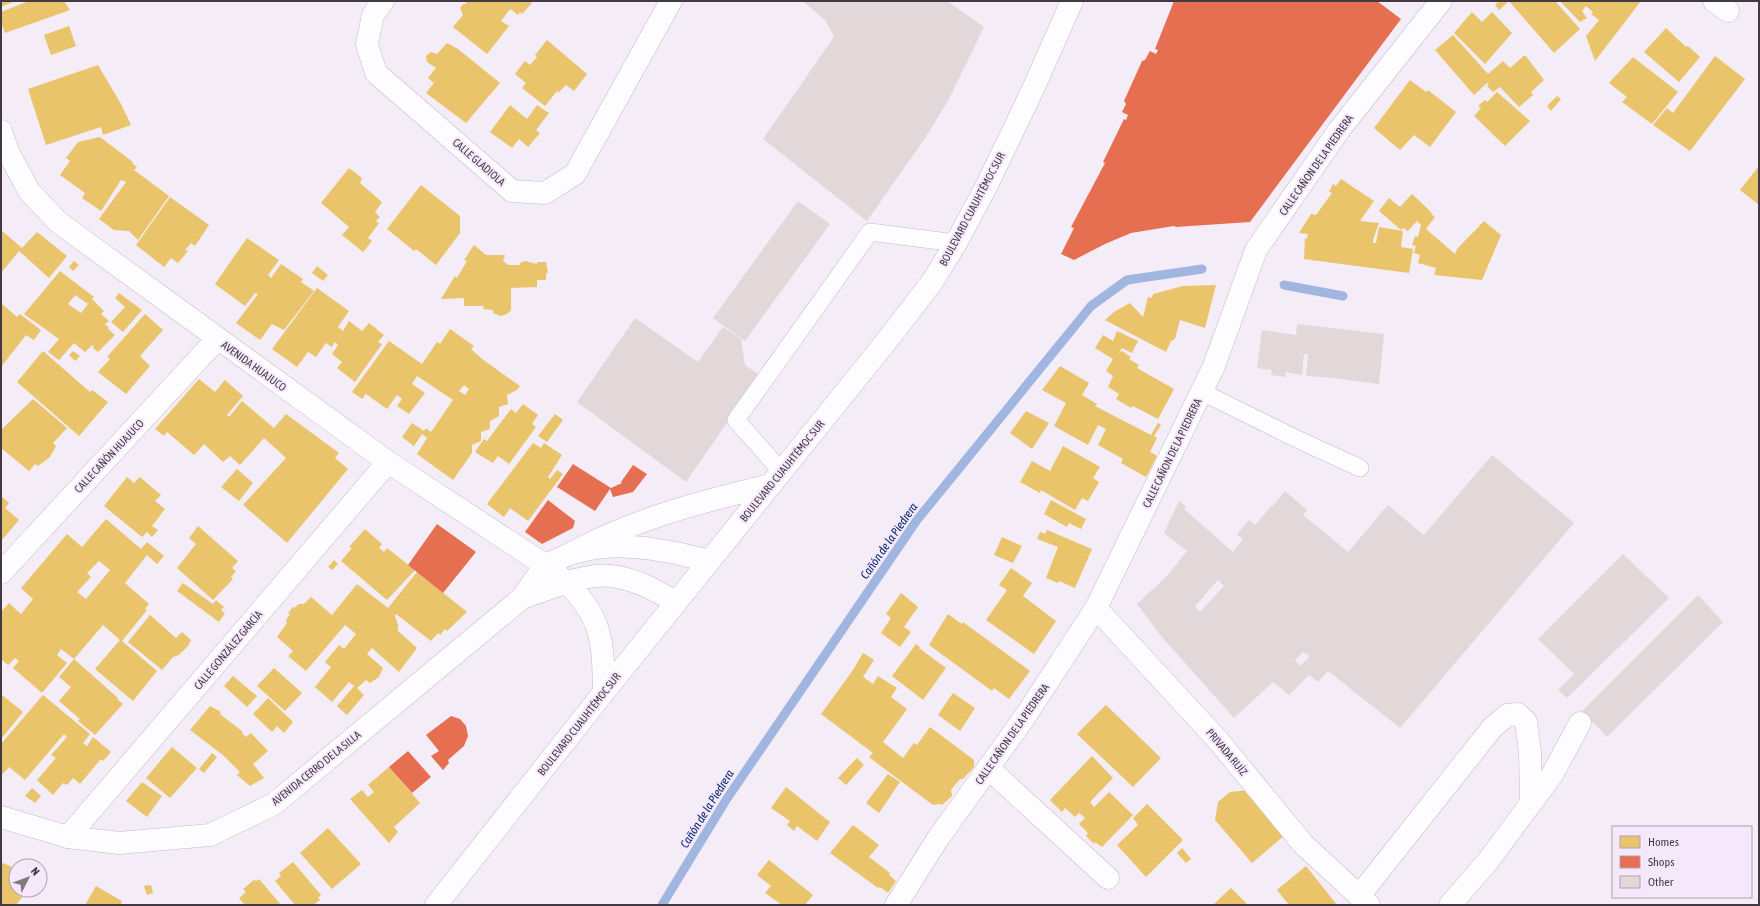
<svg xmlns="http://www.w3.org/2000/svg" width="1760" height="906" font-family="'Asap Condensed',sans-serif">
	<rect width="100%" height="100%" fill="#f4ecf7"/>
	<path fill="#e9c46a" fill-rule="evenodd" d="M1,1H15L1,7Z
		M29,1H64L70,10L5,33L1,22V12Z
		M464,1H529L532,3L522,14L520,12L518,15L510,9L501,21L509,26L487,54L453,27L463,15L460,8L463,4H467Z
		M1499,1H1555L1580,29L1554,53L1509,1L1499,10L1495,5Z
		M1560,1H1641L1595,61L1586,36L1599,20L1591,14L1593,12L1586,6L1582,11L1587,18L1580,22Z
		M1472,12L1482,22L1492,12L1512,33L1485,64L1454,33Z
		M69,26L76,46L51,55L44,35Z
		M1666,28L1686,47L1688,46L1700,57L1679,82L1644,52Z
		M1453,35L1488,74L1503,61L1510,68L1525,55L1544,80L1531,92L1533,95L1519,107L1500,87L1493,92L1487,86L1489,84L1487,83L1474,95L1435,50Z
		M547,40L587,74L574,91L566,85L558,93L557,91L545,106L522,88L526,83L515,74L525,61L530,65L537,57L535,55Z
		M447,43L458,49L500,83L466,123L426,93L434,83L428,78L436,68L427,62L426,56L431,52L437,54Z
		M1715,56L1745,79L1690,151L1653,125L1667,108L1673,113Z
		M1633,57L1678,92L1652,124L1622,102L1627,97L1609,83Z
		M98,65L121,104L131,125L103,135L101,127L46,145L28,89Z
		M1410,80L1426,92L1428,90L1456,112L1430,147L1414,135L1400,150L1374,128Z
		M1497,92L1530,121L1505,146L1474,116L1481,108L1478,106L1485,100L1487,102Z
		M1557,96L1561,99L1551,111L1547,106Z
		M510,105L527,119L537,105L549,113L536,130L540,133L528,147L519,139L512,148L490,132Z
		M100,137L133,162L132,163L137,167L134,170L169,196L138,240L129,231L114,230L99,219L126,182L121,180L101,211L82,198L85,193L60,175L70,161L66,158L78,142Z
		M1759,166V205L1740,190Z
		M349,168L362,178L360,183L382,202L375,212L380,217L376,221L379,223L368,238L372,241L363,252L342,235L349,227L321,203Z
		M1341,179L1374,201L1360,221L1379,223L1373,240V243H1376L1379,227L1403,231L1401,247L1413,249L1409,273L1304,259L1305,238L1307,239L1308,234L1299,233L1311,214L1316,215L1332,193L1329,192L1333,184L1336,186Z
		M421,185L460,216V233L436,265L416,249L414,251L387,229Z
		M1412,194L1432,213L1431,214L1435,217L1426,229L1455,254L1457,249L1484,221L1501,235L1482,280L1434,275L1436,268L1418,263L1420,255L1414,253L1416,246L1412,245L1415,236L1418,237L1421,225L1417,221L1408,231L1403,228L1401,230L1379,211L1389,198L1400,207Z
		M170,197L209,225L195,246L191,243L185,250L188,251L178,263L171,258L164,267L136,245Z
		M1,230L22,248L37,232L67,256L49,278L19,251L1,273Z
		M247,238L279,260L268,275L271,278L281,264L303,279L301,282L314,291L284,330L272,324L260,340L236,323L258,294L255,293L245,306L215,284Z
		M474,245L486,255H505L503,261L508,265H520V263L525,261L537,264V262H546L548,273H546V280H537V287L511,288V310L507,314L501,316L493,313V310L483,309L484,306H464V298L441,299L455,276L457,278L467,261L464,260Z
		M74,261L79,265L73,271L69,267Z
		M317,266L328,275L323,281L312,273Z
		M60,271L94,297L92,299L104,311L101,314L109,321L105,324L109,328L108,329L115,335L98,352L93,348L94,346L92,345L85,352L74,343L59,360L48,352L59,339L24,314ZM75,295L88,304L81,313L68,304Z
		M1216,285L1205,328L1180,320L1175,339L1171,341L1166,352L1105,320L1114,312L1130,303L1143,317L1148,297L1152,298L1153,294L1183,286Z
		M317,288L349,311L338,327L343,331L349,321L362,331L369,323L384,335L378,342L382,344L355,382L337,368L342,362L332,354L338,345L335,342L332,347L326,343L316,357L308,352L297,367L272,349Z
		M119,293L142,310L123,332L111,322L125,307L115,298Z
		M1,303L17,317L20,314L41,330L34,340L26,335L1,367Z
		M145,314L163,330L140,356L150,366L126,394L98,372L110,359L107,357Z
		M450,329L474,346L471,349L482,359L520,386L517,390L507,395L508,404L499,407V416L490,421V429L481,432V441L472,445V453L453,480L417,454L427,438L422,434L414,446L402,437L412,423L424,431L426,428L431,432L453,400L417,376L412,384L425,393L409,414L397,406L402,399L397,395L387,409L366,394L362,399L352,392L389,341L422,364L437,342L440,344ZM464,385L469,389L465,395L459,391Z
		M1117,331L1138,341L1132,353L1122,348L1119,353L1122,351L1131,357L1129,359L1139,365L1137,368L1174,389L1158,419L1133,406L1131,408L1116,399L1119,394L1108,387L1113,376L1106,371L1113,359L1095,348L1103,335L1113,341Z
		M43,351L90,392L92,390L108,402L79,436L17,382Z
		M73,351L80,356L75,361L69,355Z
		M1060,366L1089,383L1082,395L1097,404L1095,406L1151,435L1158,423L1161,425L1154,436L1157,438L1150,452L1157,456L1146,477L1121,463L1123,459L1098,445L1106,429L1098,425L1088,445L1054,426L1066,403L1042,390Z
		M199,379L215,392L225,380L243,396L227,415L229,417L242,401L274,428L286,414L339,453L335,458L348,469L287,543L243,505L286,458L264,438L240,465L230,456L223,462L204,444L194,455L167,432L164,436L155,429Z
		M33,399L67,428L53,443L56,446L50,457L38,466L35,464L29,471L1,448V430Z
		M523,404L538,415L532,424L536,427L509,464L498,456L493,463L475,452L484,439L487,441L511,409L516,413Z
		M1026,411L1049,423L1032,449L1010,433Z
		M555,414L563,420L547,442L538,436Z
		M533,443L541,448L544,443L562,455L548,477L550,479L557,470L563,474L528,521L510,508L504,517L487,504Z
		M1063,446L1100,467L1093,478L1099,482L1088,501L1082,498L1075,510L1041,490L1040,493L1020,482L1032,461L1050,471Z
		M237,469L253,483L239,501L221,487Z
		M127,477L134,483L140,477L161,495L155,501L165,509L152,526L158,530L152,537L147,532L142,537L104,506Z
		M1,496L9,503L5,508L19,520L1,541Z
		M1051,500L1086,519L1081,529L1069,523L1067,527L1044,514Z
		M106,519L141,549L147,542L164,556L157,564L147,555L125,583L149,604L145,609L147,610L122,641L157,671L133,701L95,669L120,640L103,625L74,659L61,649L57,655L67,663L42,693L13,668L19,661L15,658L8,665L1,659V612L9,603L21,614L33,599L21,588L67,534L82,547ZM99,561L110,570L86,599L77,592L91,577L87,573Z
		M198,526L238,561L232,568L236,571L231,577L233,579L213,600L177,568L196,544L189,538Z
		M365,529L382,544L379,548L384,552L387,548L415,570L387,600L341,561L352,548L349,547Z
		M1047,530L1092,549L1075,588L1059,581L1058,583L1046,578L1058,547L1037,539L1040,532L1045,534Z
		M1002,537L1022,546L1013,563L994,555Z
		M334,560L338,564L332,570L328,567Z
		M1011,568L1032,583L1023,596L1056,621L1034,654L986,620L1007,590L999,585Z
		M417,572L467,612L447,631L445,629L440,635L438,633L431,641L396,614L395,616L398,625V631L417,648L399,672L372,648L367,654L383,668L379,677L370,683L366,680L357,688L364,695L347,715L337,706L354,686L349,682L332,702L315,687L331,667L325,662L339,645L344,649L356,634L345,625L306,671L288,656L293,651L277,637L287,623L286,620L290,614L288,613L293,607L294,608L299,604H304L311,597L332,615L357,584L388,608Z
		M183,583L213,604L216,600L224,607L221,610L225,613L219,622L177,591Z
		M901,593L918,607L904,627L911,632L900,647L881,633L891,618L886,614Z
		M948,614L962,624L963,622L1030,671L1009,699L994,688L992,691L929,645Z
		M150,615L176,638L182,632L191,640L188,646L179,655L173,657L162,670L128,642Z
		M916,644L920,647L919,648L946,668L923,700L892,676Z
		M863,653L874,660L863,677L873,684L878,676L897,688L891,697L907,709L883,742L903,758L914,743L917,745L930,727L974,760V767L963,779H960L951,790L952,796L942,805L940,804L933,805L882,767L869,757L873,753L821,714L853,670Z
		M74,659L118,698L117,699L123,704L95,735L78,721L80,719L59,701L71,687L59,677Z
		M274,668L302,693L285,711L257,686Z
		M233,676L257,696L247,707L224,686Z
		M953,693L975,708L960,731L938,715Z
		M1,694L23,712L1,739Z
		M43,695L90,734L83,743L87,746L93,737L111,752L103,761L101,759L80,784L73,778L67,785L63,783L53,795L37,780L56,758L51,755L67,737L64,734L25,780L9,767L1,776V744Z
		M268,698L293,722L284,733L277,726L272,732L253,714Z
		M1106,705L1161,758L1133,787L1077,734Z
		M210,706L221,712L220,714L243,732L242,733L246,737L251,733L268,751L253,764L264,778L250,786L237,775L240,772L223,755L190,730Z
		M172,747L197,768L170,798L146,778Z
		M212,753L217,757L204,773L199,769Z
		M1092,756L1113,778L1090,802L1094,807L1109,792L1133,815L1102,847L1095,842L1094,844L1086,836L1088,833L1079,824L1085,818L1079,813L1075,817L1065,808L1062,812L1050,800Z
		M857,758L864,765L846,785L838,778Z
		M389,767L420,803L394,827L398,832L389,843L350,799L362,790L368,797L374,792L368,785Z
		M888,774L900,782L879,813L866,803Z
		M142,782L162,796L147,817L126,801Z
		M786,787L830,822L817,841L797,826L794,831L787,825L790,821L771,808Z
		M32,788L41,796L35,803L25,796Z
		M1250,790L1285,835L1252,863L1215,820L1218,802L1230,792Z
		M1147,804L1183,840L1146,877L1117,845L1138,825L1133,818Z
		M853,825L879,845L869,857L890,873L889,875L896,881L888,893L880,887L878,888L830,853Z
		M328,828L361,864L332,889L300,853Z
		M1182,848L1191,859L1186,863L1177,853Z
		M769,860L813,895L805,905H782L765,893L771,886L757,875Z
		M293,862L321,895L318,898L320,900L313,905H295L275,881L281,876L279,873Z
		M3,863L10,866L16,870V890H28L16,905H1V866Z
		M1306,866L1337,905H1289L1277,890Z
		M259,879L281,905H245L239,898L246,892L243,889L254,880L256,881Z
		M151,885L153,893L147,895L144,886Z
		M96,886L122,901L121,905H85Z
		M1231,888L1248,905H1213L1219,899Z"/>
	<path fill="#e76f51" d="M1174,1H1377L1401,19L1250,222L1176,227L1174,226L1131,233L1105,244L1074,260L1061,254L1074,228L1071,227L1105,163L1103,162L1124,119L1126,120L1128,115L1122,112L1126,104L1124,101L1142,61L1145,60L1150,51L1156,54L1158,50L1155,49Z
		M573,464L611,488L622,483L621,482L633,465L647,474L633,492L613,497L610,489L595,511L557,487Z
		M548,500L575,521L573,528L542,544L525,532Z
		M437,524L476,552L443,593L408,565Z
		M451,716L460,719L466,726L468,736L464,746L448,760L449,763L443,770L431,756L439,751L426,735Z
		M408,751L431,777L412,793L389,767Z"/>
	<g fill="none" stroke-linecap="round" stroke-linejoin="round">
		<path stroke="#a0b5df" stroke-width="9" d="M1284,285L1343,296
			M662,905L726,800L917,520L1091,306L1127,280L1202,269"/>
	</g>
	<path fill="#e2d8d9" fill-rule="evenodd" d="M803,1H947L984,27L948,101L925,138L867,221L763,139L834,37L826,21Z
		M798,201L830,224L745,341L713,318Z
		M635,318L698,362L723,327L741,339L745,365L760,375L686,482L577,402Z
		M1297,324L1384,334L1379,384L1333,378L1306,376L1308,354H1304L1302,375L1285,372L1286,377L1271,375L1272,370L1257,368L1262,330L1296,335Z
		M1492,455L1574,523L1400,728L1328,671L1318,682L1309,675L1289,695L1273,682L1234,718L1161,636L1137,604L1167,576L1187,551L1164,533L1179,501L1186,506L1184,509L1233,552L1243,539L1237,534L1249,520L1255,525L1272,505L1273,506L1285,491L1307,510L1303,515L1348,552L1388,505L1424,535ZM1218,580L1224,586L1200,612L1195,606ZM1303,652L1310,656L1300,666L1295,660Z
		M1623,554L1669,598L1567,698L1558,690L1574,674L1538,639Z
		M1698,595L1723,622L1607,737L1582,711Z"/>
	<g fill="none" stroke-linecap="round" stroke-linejoin="round">
		<g stroke="#c4bcc7" stroke-width="18">
			<path id="lane" d="M1202,392L1299,440L1360,468
				M782,472L736,420L870,232L956,243"/>
		</g>
		<g stroke="#c4bcc7" stroke-width="23">
			<path id="street" d="M383,1L373,15L367,44L376,73L512,191L545,193L575,174L671,1
				M1714,1L1728,11
				M1,131L9,154L29,191L58,222L388,462L545,565L566,582
				M1,573L217,339
				M1096,608L1216,738L1303,844L1369,905
				M988,768L1108,878
				M68,837L388,462
				M1359,896L1492,728L1507,715L1518,714L1526,722L1530,753L1531,803
				M896,905L937,840L1024,718L1096,608L1214,366L1256,250L1339,130L1441,1
				M1450,905L1488,861L1552,775L1580,723"/>
		</g>
		<g stroke="#c4bcc7" stroke-width="23">
			<path id="secondary" d="M522,598C546,590 587,572 611,576C636,579 656,590 676,603
				M1,817L68,837L119,843L210,835L274,804L522,598L545,565L572,553L595,548L616,546L646,548L676,553L709,561"/>
		</g>
		<g stroke="#c4bcc7" stroke-width="23">
			<path id="primary" d="M572,553C634,519 703,501 771,485
				M566,582C603,618 603,643 604,692
				M436,905L604,692L889,338L932,282L956,243L987,185L1034,87L1072,1"/>
		</g>
		<use href="#lane" stroke="#fdfcfe" stroke-width="17"/>
		<use href="#street" stroke="#fdfcfe" stroke-width="22"/>
		<use href="#secondary" stroke="#fdfcfe" stroke-width="22"/>
		<use href="#primary" stroke="#fdfcfe" stroke-width="22"/>
	</g>
	<g text-anchor="middle" stroke-width="4" stroke-linejoin="round" paint-order="stroke">
		<g font-size="11" fill="#423945" stroke="#f6e8fb">
			<text transform="translate(479 162) rotate(41)" y="4">CALLE GLADIOLA</text>
			<text transform="translate(1316 165) rotate(-55)" y="4">CALLE CAÑON DE LA PIEDRERA</text>
			<text transform="translate(972 209) rotate(-62)" y="4">BOULEVARD CUAUHTÉMOC SUR</text>
			<text transform="translate(254 366) rotate(36)" y="4">AVENIDA HUAJUCO</text>
			<text transform="translate(1172 453) rotate(-64)" y="4">CALLE CAÑON DE LA PIEDRERA</text>
			<text transform="translate(109 456) rotate(-47)" y="4">CALLE CAÑÓN HUAJUCO</text>
			<text transform="translate(782 471) rotate(-51)" y="4">BOULEVARD CUAUHTÉMOC SUR</text>
			<text transform="translate(228 650) rotate(-50)" y="4">CALLE GONZÁLEZ GARCÍA</text>
			<text transform="translate(579 724) rotate(-52)" y="4">BOULEVARD CUAUHTÉMOC SUR</text>
			<text transform="translate(1012 734) rotate(-55)" y="4">CALLE CAÑON DE LA PIEDRERA</text>
			<text transform="translate(1227 752) rotate(50)" y="4">PRIVADA RUÍZ</text>
			<text transform="translate(316 768) rotate(-39)" y="4">AVENIDA CERRO DE LA SILLA</text>
		</g>
		<g font-size="12" font-style="italic" fill="#062c6d" stroke="#f6e8fb">
			<text transform="translate(889 541) rotate(-55)" y="4">Cañón de la Piedrera</text>
			<text transform="translate(707 809) rotate(-58)" y="4">Cañón de la Piedrera</text>
		</g>
	</g>
	<rect width="1760" height="906" fill="none" stroke="#423945" stroke-width="4"/>
	<rect x="1612" y="826" width="140" height="72" fill="#f6e8fb" stroke="#aea2b2"/>
	<rect x="1620" y="836" width="20" height="12" fill="#e9c46a" stroke="#aea2b2"/>
	<text x="1648" y="846" font-size="12" fill="#423945">Homes</text>
	<rect x="1620" y="856" width="20" height="12" fill="#e76f51" stroke="#aea2b2"/>
	<text x="1648" y="866" font-size="12" fill="#423945">Shops</text>
	<rect x="1620" y="876" width="20" height="12" fill="#e2d8d9" stroke="#aea2b2"/>
	<text x="1648" y="886" font-size="12" fill="#423945">Other</text>
	<g transform="translate(28 878) rotate(48)"><circle r="19" fill="#f6e8fb" stroke="#aea2b2"/>
	<path d="M0-3L7 15L0 10L-7 15Z" fill="#807883"/>
	<text y="-6" font-size="11" font-weight="bold" text-anchor="middle" fill="#423945">N</text>
	</g>
</svg>
